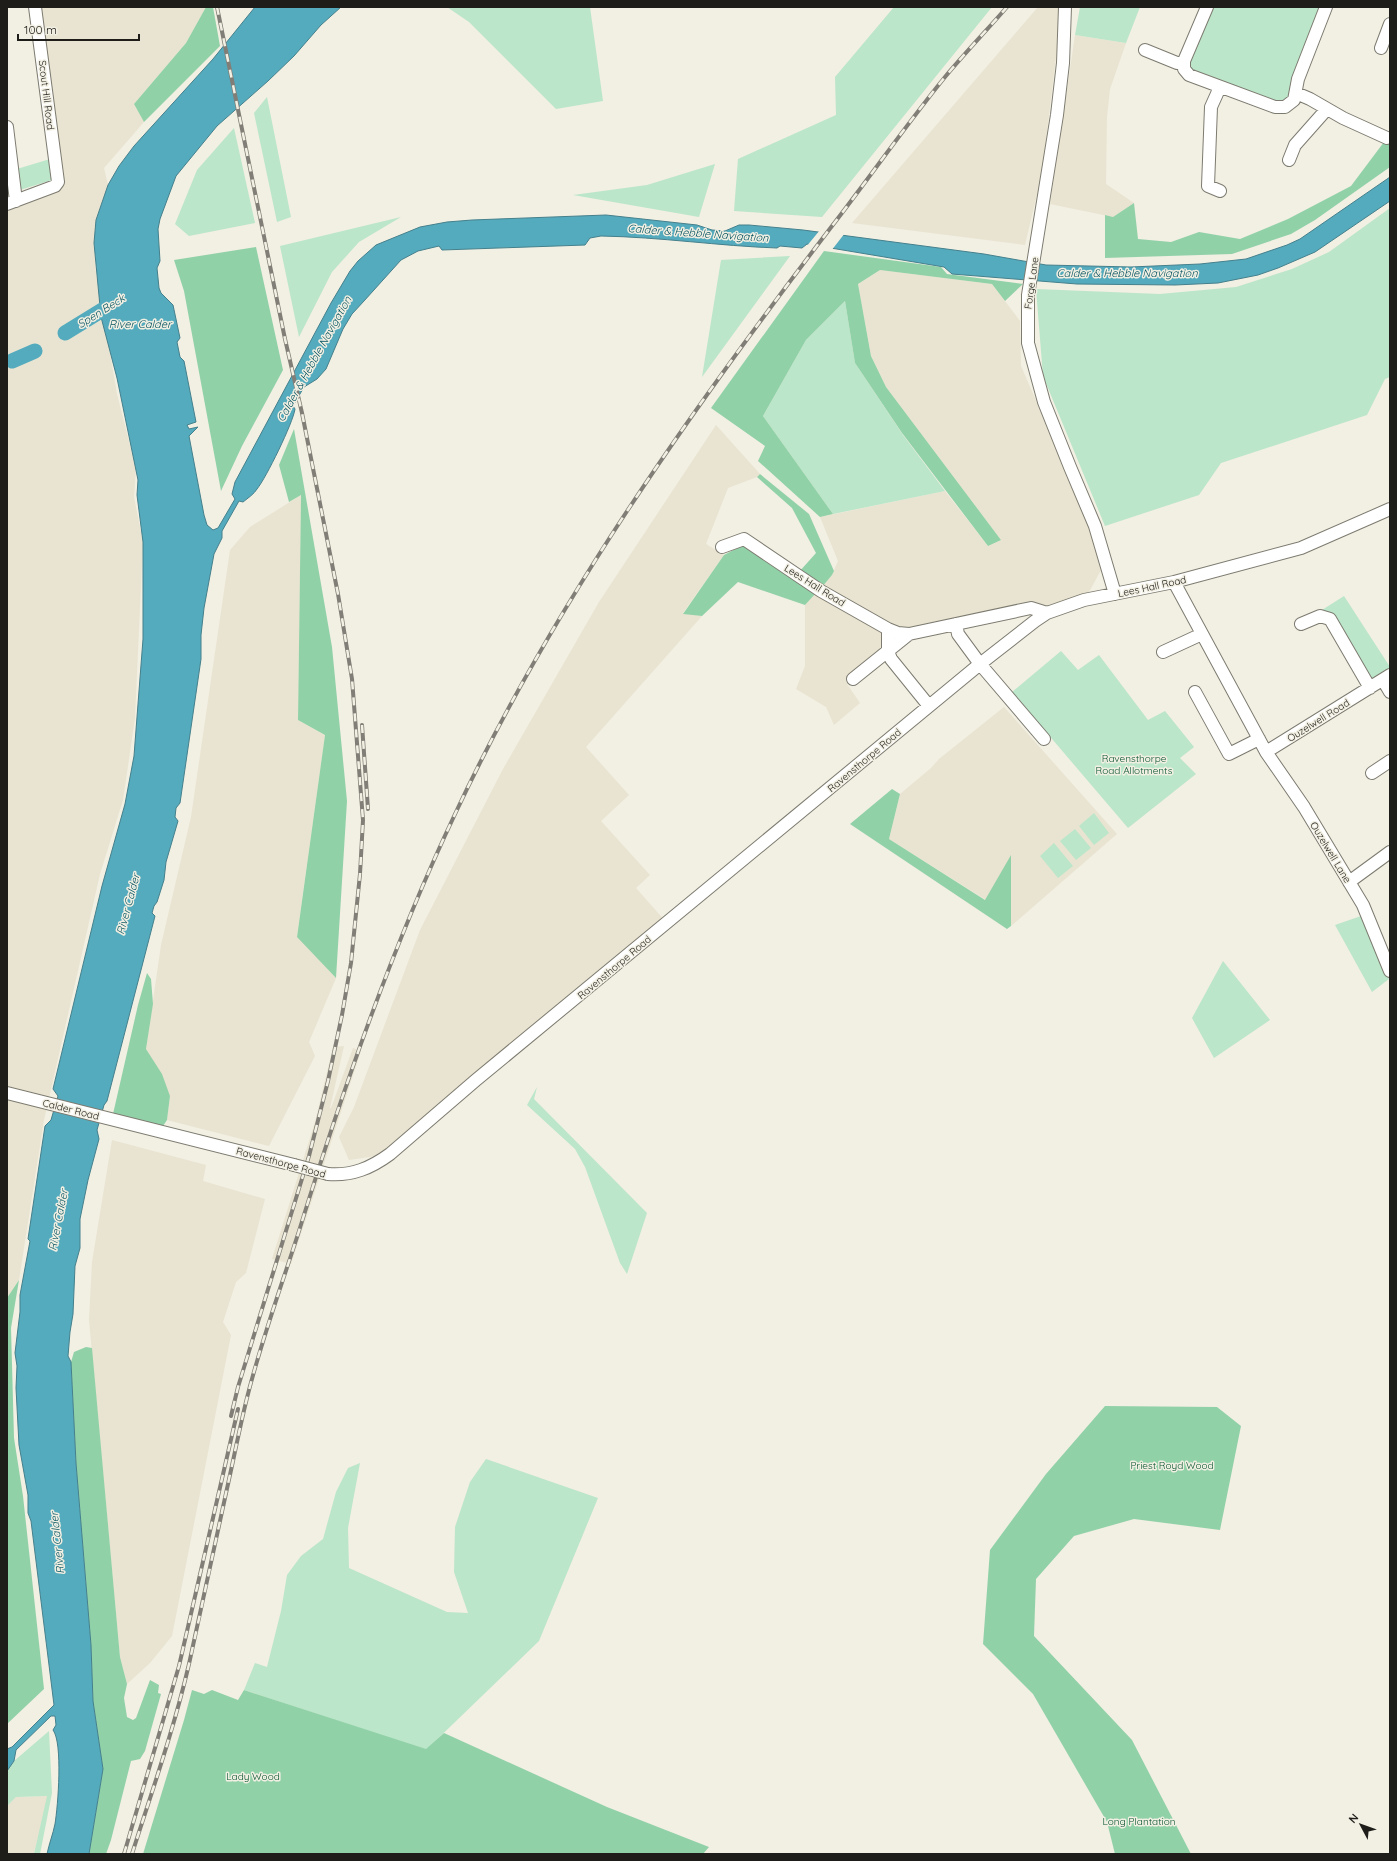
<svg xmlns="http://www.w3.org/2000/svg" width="1397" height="1861" font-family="Quicksand,sans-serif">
	<rect width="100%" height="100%" fill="#f2efe3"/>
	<path fill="#e9e4d1" d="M35,7H206L186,43L134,104L144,122L104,168L108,185L96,220L94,243L96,273L117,394L136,469L134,497L143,542L135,718L123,800L100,874L44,1120L19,1280L7,1298V203L55,186Z
		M1038,7H1059V33L1042,173L1025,245L852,223Z
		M1075,35L1126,43L1110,89L1107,117L1106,184L1134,203L1113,217L1050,204Z
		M880,270L992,284L1020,321L1021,366L1089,523L1101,570L1089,592L1053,605L909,634L847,684L860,703L834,725L826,707L796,689L805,666V605L832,575L838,561L820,517L945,491L988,546L1001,540L886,387L871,356L858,284Z
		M716,425L760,474L757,477L728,488L706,544L724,555L683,613L702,616L586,747L629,795L601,821L650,875L636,888L667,923L390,1154L349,1160L339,1137L354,1107L420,930L503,769L599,602Z
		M301,495L298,720L325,735L297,936L336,978L309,1042L315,1056L269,1146L167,1120L170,1096L146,1049L161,945L191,817L230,550L250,527Z
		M1004,707L1117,834L1011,926V856L986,900L889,839L900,794L931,768L939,759Z
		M344,1046L330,1108H331L353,1048L361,1051L291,1264L272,1259L315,1122L333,1047Z
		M112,1140L206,1165L203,1181L265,1199L246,1273L236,1282L223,1322L231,1335L172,1636L150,1663L127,1684L120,1657L89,1320L92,1262Z
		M48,1796L34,1854H7V1806L16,1797Z"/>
	<path fill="#bbe6c9" d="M447,7H590L603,101L556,109L469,22Z
		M894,7H992L822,217L734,211L738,159L836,115L835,77Z
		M1080,7H1140L1126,43L1075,35Z
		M1207,7H1326L1285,107L1189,75L1184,61Z
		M267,97L291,217L277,222L254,113Z
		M234,128L255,223L189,236L175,224L197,170Z
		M50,159L55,179L20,190L17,169Z
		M715,164L699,217L573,195L647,185Z
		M1390,208V377L1385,379L1367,415L1221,463L1199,495L1105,526L1043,376L1036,289L1160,294L1236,287L1292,269L1329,252Z
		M401,217L359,242L332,272L299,337L280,246Z
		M790,256L702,377L721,260Z
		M845,301L855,363L903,435L945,491L833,514L763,416L806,340Z
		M1344,596L1390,667V674L1371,686L1320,614L1322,610Z
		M1061,651L1078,670L1099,655L1148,720L1165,711L1194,747L1180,758L1196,774L1128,828L1012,692Z
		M1094,813L1109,833L1094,845L1079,826Z
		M1075,829L1091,848L1076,860L1060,841Z
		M1054,843L1073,866L1058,878L1040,856Z
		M1361,916L1389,979L1372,992L1335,925Z
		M1223,961L1270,1020L1214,1058L1192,1018Z
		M537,1087L534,1099L647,1213L627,1274L620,1263L585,1167L575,1149L527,1105Z
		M486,1459L598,1498L539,1641L426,1750L244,1690L255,1663L267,1667L281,1611L287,1575L301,1556L323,1539L336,1492L348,1468L360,1463L348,1528L349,1568L447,1612L468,1613L454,1572L455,1527L470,1482Z
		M49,1731L52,1793L40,1854H34L47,1796L16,1797L7,1806V1771L14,1761Z"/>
	<path fill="#91d1a8" d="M206,7H213L220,46L144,122L134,104L186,43Z
		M1387,138H1390V167L1315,220L1291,234L1232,254L1105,258V215L1113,217L1134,203L1138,239L1171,242L1199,232L1240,239L1288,219L1351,186Z
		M256,247L283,370L242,446L221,491L184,291L174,260Z
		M824,251L941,267L947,274L1023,284L1005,301L992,284L880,270L858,284L871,356L886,387L1001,540L988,546L902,433L855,363L845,301L806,340L763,416L833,514L820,517L758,461L765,446L711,408Z
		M294,429L332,647L347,801L336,978L297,937L325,735L298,720L301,495L289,502L279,465Z
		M760,474L809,514L834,571L832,575L822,587L799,572L816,553L792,508L757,477Z
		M743,545L816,593L805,605L738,582L702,616L683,614L724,555Z
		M892,789L900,794L889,839L985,900L1011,855V926L1007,929L850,824Z
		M147,973L151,979L153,1004L146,1049L162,1074L170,1096L167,1120L163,1126L135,1120L113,1114L138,1005Z
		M19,1280L11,1328L14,1438L23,1496L44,1689L7,1724V1298Z
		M86,1347L92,1348L120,1657L127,1684L124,1698L127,1717L133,1720L136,1718L150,1680L159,1685L158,1693L161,1694L145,1751L140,1759L131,1761L111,1840L106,1854H89L103,1769L93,1701L91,1645L76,1463L71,1362L74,1352Z
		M1105,1406L1217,1407L1241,1426L1220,1530L1134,1519L1074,1536L1036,1579L1034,1636L1132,1740L1191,1854H1115L1107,1822L1033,1694L983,1644L990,1550L1046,1474Z
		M192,1690L204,1694L212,1690L238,1700L244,1690L426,1749L444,1733L607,1807L709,1847L703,1854H143L184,1720Z"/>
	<path fill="#55abbe" stroke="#44808c" d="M255,7H341L321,25L294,56L268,81L217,126L176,176L160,219L158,229L160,261L157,268L159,288L161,293L173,305L180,338L177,342L180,357L184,361L196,422L187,425L189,429L198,427L189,436L204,515L207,525L213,530L218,528L235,499L232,494L235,482L331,303L350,271L358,261L376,245L420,227L447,222L472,220L606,215L697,225L712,230L725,231L739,225H749L803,230L984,254L1046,265L1131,267L1200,264L1246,259L1287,245L1300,239L1390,177V201L1315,252L1278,268L1258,275L1218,283L1175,285L1077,284L952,274L944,267L807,244L802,248L780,246L777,248C719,246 660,237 601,236L590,238L585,245L442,250L439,246L418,251L401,260L364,301L352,314L343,329L326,369L317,379L304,387L293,406L295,409C293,423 266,478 257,489C254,494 248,498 243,502L239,501L222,531V538L214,554L204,608L201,635V659L180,803L176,808L175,817L178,821L166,862L164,880L157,902L154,906L152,913L155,916L107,1101L104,1105L97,1130L99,1139L88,1180L80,1219V1248L75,1266L73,1314L70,1332L68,1356L71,1362L76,1463L91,1645L93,1701L103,1769L89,1854H47C49,1844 53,1834 55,1824C58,1806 63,1743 53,1730L56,1725L55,1716H51L16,1750L14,1761L7,1771V1749L12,1747L54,1705L31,1521L28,1513V1495L19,1445L16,1388L17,1366L15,1353L20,1312V1295L30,1241L28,1239L45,1126L51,1120L58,1096L53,1089L102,886L125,804L134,756L143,639V542L137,495L138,480L117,378L101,317L94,243L96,220L108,185L119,166L134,146L213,59Z"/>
	<path fill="#f2efe3" d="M820,230L843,233H845L831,251L806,247Z"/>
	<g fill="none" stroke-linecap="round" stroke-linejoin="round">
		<path stroke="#55abbe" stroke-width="15" d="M65,333L117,301
			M12,361L35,351"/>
		<g stroke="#7d7b70" stroke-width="14">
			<path id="minor" d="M1065,7L1063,63L1057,115L1028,295V343L1044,402L1070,467L1095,526L1115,594
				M1207,7L1184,61V69L1189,75L1275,107H1285L1294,100L1298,79L1326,7
				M1381,48L1390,24
				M1145,50L1177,63L1184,61
				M1220,87L1211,107L1208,186L1220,191
				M1296,93L1310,99L1343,118L1387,138
				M7,127L16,201
				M1289,160L1295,145L1326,110
				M7,204L55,186L58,182L35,7
				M722,547L744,539L821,591L888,629L898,633L909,634
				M1174,582L1266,752L1304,807L1363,905L1390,971
				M956,624L958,634L980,664L1044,739
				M1301,624L1320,616L1330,619L1370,688
				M888,629V651L891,659L929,706
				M1163,652L1202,634
				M853,679L909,634L1031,608L1047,613
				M1383,680L1390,692
				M1195,692L1229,754L1259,739
				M1266,752L1390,675
				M1372,773L1390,761
				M1349,882L1390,852
				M7,1093L294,1165
				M328,1174C352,1176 371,1168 390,1154L476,1080L980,664L1035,621L1047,613L1084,600L1174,582L1301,548L1390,509"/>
		</g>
		<use href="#minor" stroke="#fff" stroke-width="12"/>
		<g stroke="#807e76" stroke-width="4">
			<path id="rail" d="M217,7L285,339L302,413L338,594L352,679L363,820L360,874L351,963L342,1015L328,1081L309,1156L238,1387L231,1416
				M362,725L368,809
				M124,1854L179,1666L238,1409
				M132,1854C152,1791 174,1729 189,1664C204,1597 218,1529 233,1461C238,1437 243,1413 249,1390C263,1336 282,1284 299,1231C343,1089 392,947 456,812C554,603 692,409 832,226C870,177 906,125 945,77C965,53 987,30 1007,7"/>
		</g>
		<use href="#rail" stroke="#f2efe3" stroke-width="2.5" stroke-dasharray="8" stroke-linecap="butt"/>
		<g stroke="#7d7b70" stroke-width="14" stroke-linecap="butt">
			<path id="minor-bridge" d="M294,1165L328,1174"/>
		</g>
		<use href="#minor-bridge" stroke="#fff" stroke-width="12"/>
	</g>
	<g text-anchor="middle" stroke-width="3" stroke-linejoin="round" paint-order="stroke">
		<g font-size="10" fill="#1e1d19" stroke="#f2efe3">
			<text transform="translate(47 95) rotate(83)" y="4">Scout Hill Road</text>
			<text transform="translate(1031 283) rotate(-82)" y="4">Forge Lane</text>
			<text transform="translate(815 585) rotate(32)" y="4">Lees Hall Road</text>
			<text transform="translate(1152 586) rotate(-12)" y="4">Lees Hall Road</text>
			<text transform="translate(1318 720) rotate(-32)" y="4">Ouzelwell Road</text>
			<text transform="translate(864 760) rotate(-40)" y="4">Ravensthorpe Road</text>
			<text transform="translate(1331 852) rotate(59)" y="4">Ouzelwell Lane</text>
			<text transform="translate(614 967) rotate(-40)" y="4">Ravensthorpe Road</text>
			<text transform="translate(71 1109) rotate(14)" y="4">Calder Road</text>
			<text transform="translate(281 1162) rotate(15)" y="4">Ravensthorpe Road</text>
		</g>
		<g font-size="10" fill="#055530" stroke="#f2efe3">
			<text x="1134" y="762">Ravensthorpe<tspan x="1134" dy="12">Road Allotments</tspan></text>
			<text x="1172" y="1469">Priest Royd Wood</text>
			<text x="253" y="1780">Lady Wood</text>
			<text x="1139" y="1825">Long Plantation</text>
		</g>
		<g font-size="11" font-style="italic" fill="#045461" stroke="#f2efe3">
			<text transform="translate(698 233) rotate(4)" y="4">Calder &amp; Hebble Navigation</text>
			<text x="1127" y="277">Calder &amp; Hebble Navigation</text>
			<text transform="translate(101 311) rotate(-32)" y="4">Spen Beck</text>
			<text x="140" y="328">River Calder</text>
			<text transform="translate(314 359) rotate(-61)" y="4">Calder &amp; Hebble Navigation</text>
			<text transform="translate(128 904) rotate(-75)" y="4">River Calder</text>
			<text transform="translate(58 1220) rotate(-79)" y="4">River Calder</text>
			<text transform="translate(57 1543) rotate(-96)" y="4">River Calder</text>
		</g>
	</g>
	<rect width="1397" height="1861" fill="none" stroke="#1e1d19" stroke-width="16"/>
	<g transform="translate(1361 1825) rotate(311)" stroke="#f2efe3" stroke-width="3" paint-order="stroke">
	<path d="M0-3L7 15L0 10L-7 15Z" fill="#1e1d19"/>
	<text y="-6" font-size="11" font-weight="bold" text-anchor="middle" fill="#1e1d19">N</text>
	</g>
	<path d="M18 34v6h121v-6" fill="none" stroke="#1e1d19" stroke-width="2"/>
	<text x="24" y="34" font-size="12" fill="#1e1d19" stroke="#f2efe3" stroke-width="3" paint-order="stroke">100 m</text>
</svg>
